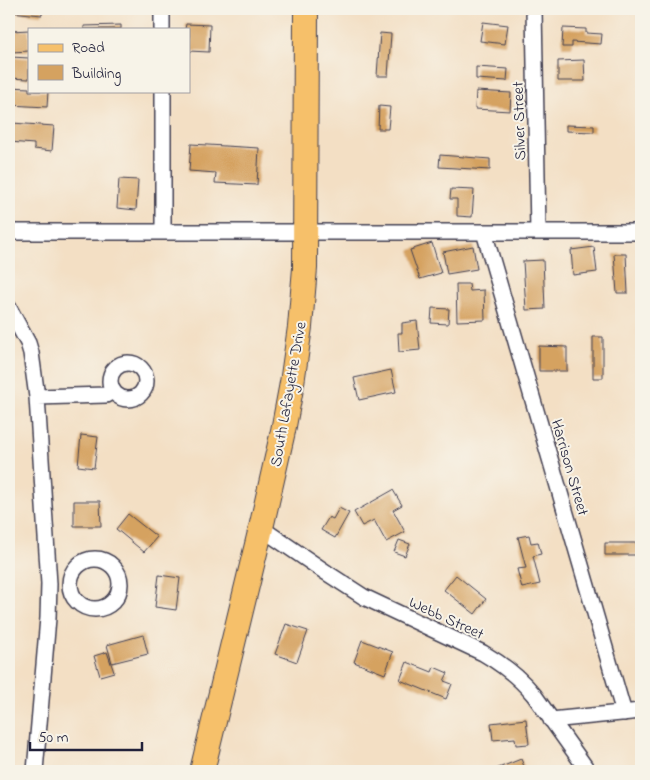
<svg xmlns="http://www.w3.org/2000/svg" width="650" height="780" font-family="'Indie Flower',sans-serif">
	<rect width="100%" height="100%" fill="#f7f3e8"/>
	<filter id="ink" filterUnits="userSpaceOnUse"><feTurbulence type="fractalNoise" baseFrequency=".02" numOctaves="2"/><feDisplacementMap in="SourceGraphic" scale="10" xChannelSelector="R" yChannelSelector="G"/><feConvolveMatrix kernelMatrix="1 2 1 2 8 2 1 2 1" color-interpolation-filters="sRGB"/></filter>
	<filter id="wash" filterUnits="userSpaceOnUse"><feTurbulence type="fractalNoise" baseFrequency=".0096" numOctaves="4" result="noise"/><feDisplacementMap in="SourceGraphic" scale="20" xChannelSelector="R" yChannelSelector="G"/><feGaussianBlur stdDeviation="1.12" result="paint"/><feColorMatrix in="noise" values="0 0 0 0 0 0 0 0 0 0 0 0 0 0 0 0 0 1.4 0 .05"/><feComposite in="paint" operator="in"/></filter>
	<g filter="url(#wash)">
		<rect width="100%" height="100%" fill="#f3dfc4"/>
		<g id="blocks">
			<path fill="#d5a260" d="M10,9H43L42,15L10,12Z
				M483,22L508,25L505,44L480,41Z
				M186,24L210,25L209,52L189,51V29H185Z
				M121,25V29H84V26Z
				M563,28L586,29V33L602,34L601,44L572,42V47H562Z
				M29,30V51L12,52L11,31Z
				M380,33L391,34L388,76H377Z
				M11,57L29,58V79L9,78Z
				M584,60L585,81H558V61Z
				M476,67L508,69L507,81L476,79Z
				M10,87L29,88V91H48L47,107L9,105Z
				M476,91L511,93L510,111L475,109Z
				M379,106L390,107L388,129H378Z
				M12,123L54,126L52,151L34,149V144L10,142Z
				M566,125L594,126V132L566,131Z
				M191,144L259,148L257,185L215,183L216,173L189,171Z
				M440,155L490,159V170L439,167Z
				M119,179L138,180L136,210L117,208Z
				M451,189L474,190L472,217L457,216V199H450Z
				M432,243L441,273L420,279L410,250Z
				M473,246L477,269L447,274L443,252Z
				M594,247L597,272L573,275L571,250Z
				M614,254H626L628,293H617Z
				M543,260L545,309L526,310L523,261Z
				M456,284H469L470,291L484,290L485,320L457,321Z
				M432,308L449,309L448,324L431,323Z
				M417,321L420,350L399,352L398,333H402V323Z
				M593,337H603V378H593Z
				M539,346L567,347V371H539Z
				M391,370L396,392L359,400L354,378Z
				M81,435L98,437L94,468L78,466Z
				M393,490L402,505L393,510L405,532L386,542L374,520L362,526L354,512Z
				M74,501H100L101,526H74Z
				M339,508L349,513L335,538L321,530L329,517L333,519Z
				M128,514L157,537L144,552L116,529Z
				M529,535L531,543L538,542L541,554L533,556L540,584L522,588L517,569L526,568L518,537Z
				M399,540L410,544L405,556L394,552Z
				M605,543H641V555H605Z
				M159,575L180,578L176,610L155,607Z
				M456,575L486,599L475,614L444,590Z
				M286,624L308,631L297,662L275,654Z
				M143,635L148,654L112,663L107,645Z
				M362,640L393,652L385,674L354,662Z
				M107,652L114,672L100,676L94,656Z
				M407,662L432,672L434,667L448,673L444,681L452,684L446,699L400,680Z
				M526,719L529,744L516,745L515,738L493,740L491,723Z
				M521,759L526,771H491Z"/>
		</g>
	</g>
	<g filter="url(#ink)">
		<use href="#blocks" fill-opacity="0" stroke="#413e50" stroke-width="1"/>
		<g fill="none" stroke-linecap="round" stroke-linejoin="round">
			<g stroke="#413e50" stroke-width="18">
				<path id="minor" d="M162,9V29
					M534,9L538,232
					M163,91V231
					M9,232H641
					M484,232L624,713
					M9,308L28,343L31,353L37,397L49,584L48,618L35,771
					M110 381a18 18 0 1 1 36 0a18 18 0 1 1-36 0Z
					M37,397L106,395L112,390
					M261,528L327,573L364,597L483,653C502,664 520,678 534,695L588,771
					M70 584a25 25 0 1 1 50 0a25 25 0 1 1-50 0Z
					M551,720L641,711"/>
			</g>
			<g stroke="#413e50" stroke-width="26">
				<path id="primary" d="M202,771L261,528L283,431L292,383L300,327L305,268L306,9"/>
			</g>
			<use href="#minor" stroke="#fff" stroke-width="15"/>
			<use href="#primary" stroke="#f6c06b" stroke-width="24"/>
		</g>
	</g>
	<g text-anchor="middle" stroke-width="4" stroke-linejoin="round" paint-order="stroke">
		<g font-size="16" fill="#22223b" stroke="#f7f3e8">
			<text transform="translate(518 121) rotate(-92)" y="6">Silver Street</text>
			<text transform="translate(287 394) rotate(-80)" y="6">South Lafayette Drive</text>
			<text transform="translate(571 467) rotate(74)" y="6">Harrison Street</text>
			<text transform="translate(447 617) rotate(25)" y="6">Webb Street</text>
		</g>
	</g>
	<rect width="650" height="780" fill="none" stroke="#f7f3e8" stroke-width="30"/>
	<rect x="28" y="28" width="162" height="65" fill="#f7f3e8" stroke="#a29fa3"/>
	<rect x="38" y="44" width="25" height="8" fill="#f6c06b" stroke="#a29fa3"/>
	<text x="72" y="52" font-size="15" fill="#22223b">Road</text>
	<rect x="38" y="65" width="25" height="15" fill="#d5a260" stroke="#a29fa3"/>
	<text x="72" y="78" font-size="15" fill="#22223b">Building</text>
	<path d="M30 742v8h112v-8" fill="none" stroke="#22223b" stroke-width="2.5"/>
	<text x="38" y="742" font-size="15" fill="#22223b" stroke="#f7f3e8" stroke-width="4" paint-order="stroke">50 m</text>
</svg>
